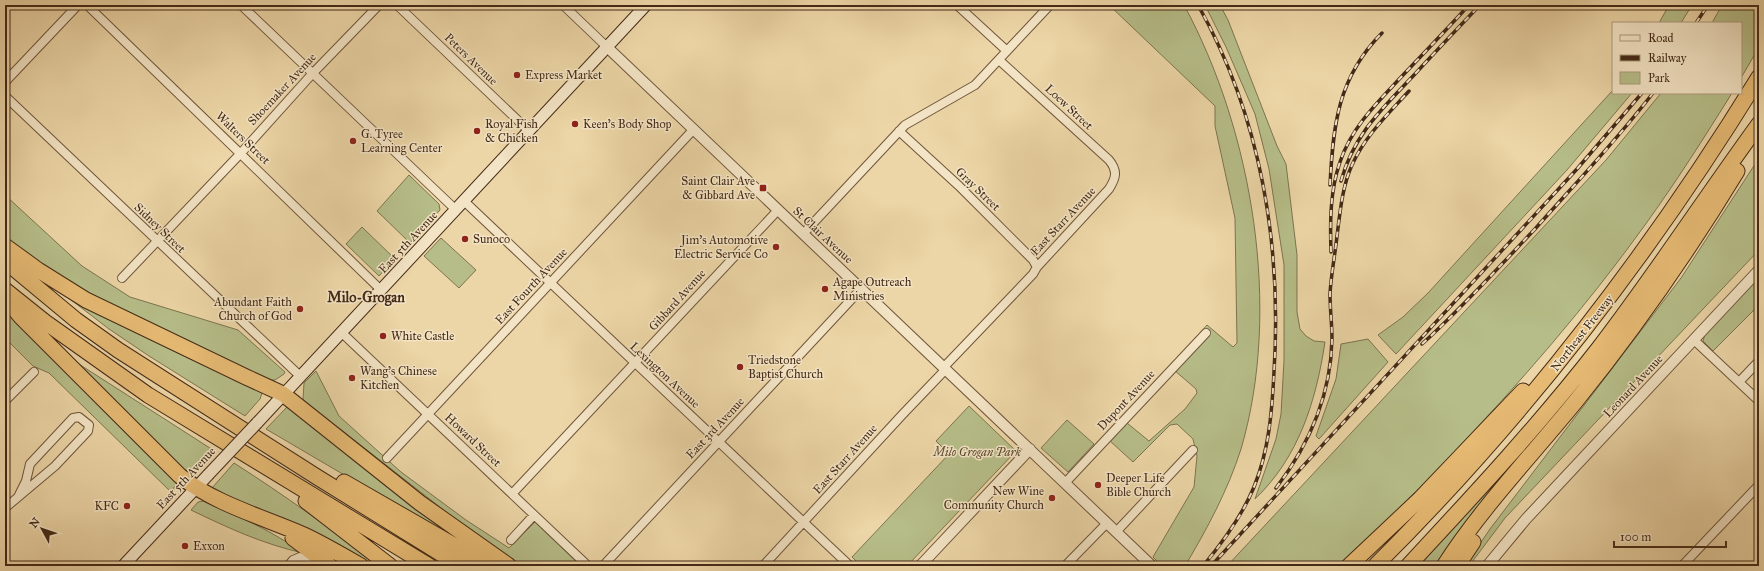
<svg xmlns="http://www.w3.org/2000/svg" width="1764" height="571" font-family="'IM FELL Great Primer',serif">
	<rect width="100%" height="100%" fill="#ecd5a6"/>
	<filter id="stains"><feTurbulence type="fractalNoise" baseFrequency=".005" numOctaves="4"/><feColorMatrix values="0 0 0 0 .2 0 0 0 0 .09 0 0 0 0 .02 0 0 0 .5 -.17"/></filter>
	<radialGradient id="worn" r=".72"><stop offset=".6" stop-color="#630" stop-opacity="0"/><stop offset="1" stop-color="#630" stop-opacity=".3"/></radialGradient>
	<path fill="#b6bd88" stroke="#7d7450" d="M1109,5H1184C1253,132 1282,310 1241,449C1228,490 1207,529 1185,566H1162L1153,557L1194,487L1197,456L1193,439L1177,424L1170,425L1133,462L1110,441L1127,423L1149,441L1185,409L1197,393L1196,389L1174,370L1172,365L1207,325L1233,347L1237,343L1235,218L1215,126V106Z
		M1205,5H1220L1228,20L1277,146L1286,164L1297,255V312L1300,329L1306,336L1314,341L1325,342C1316,401 1299,457 1255,499L1276,439L1281,414L1284,361V265L1269,169L1255,114L1226,47Z
		M1669,5H1692L1681,23H1659Z
		M1722,5H1759V47L1741,78V23H1712Z
		M1613,90V93H1632L1567,170L1396,354L1378,335L1403,317L1428,293Z
		M1661,93H1732C1704,138 1676,182 1645,225C1586,307 1520,383 1451,455C1414,493 1378,532 1337,566H1227L1606,160Z
		M1759,158V250L1505,518L1469,566H1465L1490,529L1681,278Z
		M409,175L439,204L440,210L410,243L377,211Z
		M5,195L82,266L130,297L238,330L285,372L284,374L275,380H268L71,286L5,239Z
		M362,227L395,259L379,276L346,244Z
		M441,238L476,270L459,288L424,256Z
		M1759,277V305L1713,351L1703,341L1705,334Z
		M49,283L263,390L260,399L245,416L149,356L109,329Z
		M5,311L176,482L177,485L174,487L173,494L49,373L33,366L5,338Z
		M1368,339L1388,362L1319,439L1316,436L1336,379L1341,344Z
		M71,359L213,450L188,475Z
		M316,371L339,416L401,472L466,520L509,548L535,522L581,566H523L489,545L455,519L303,400L304,383Z
		M969,406L1016,451L907,566H861L852,557L949,454L936,441Z
		M287,407L290,408L494,563L266,429Z
		M1067,420L1094,444L1068,472L1041,448Z
		M1514,461L1517,464L1437,566H1419Z
		M234,463C284,495 332,529 378,566H368L216,493L212,488Z
		M204,501C239,516 272,531 303,553C263,544 228,528 191,510L198,502Z"/>
	<g fill="none" stroke-linecap="round" stroke-linejoin="round">
		<g stroke="#6e553b" stroke-width="10">
			<path id="minor" d="M87,5L381,290
				M241,5L455,209
				M397,5L529,131
				M563,5L607,47
				M957,5L1007,51
				M5,82L78,5
				M5,96L300,376
				M899,131L959,186L1033,260L1037,267
				M464,201L850,566
				M803,234L905,125L975,85L1050,5
				M122,278L241,153L313,73L379,5
				M341,332L588,566
				M1694,340L1759,401
				M944,367L1033,274L1037,267L1109,189C1116,178 1118,171 1109,160L999,60
				M1739,382L1759,361
				M5,401L34,372
				M387,458L693,130
				M1065,483L1206,333
				M512,494L778,210
				M5,508L55,466L88,431L89,425L79,417L73,418L30,464L26,481L19,495
				M1116,532L1193,450
				M511,540L534,515
				M288,566L293,560L300,557L313,566
				M603,566L861,289
				M763,566L902,415L946,369
				M1065,566L1107,523
				M1682,566L1759,485"/>
		</g>
		<g stroke="#6e553b" stroke-width="12">
			<path id="tertiary" d="M607,47L1152,566
				M920,566L1030,449
				M1487,566L1526,519L1759,270"/>
		</g>
		<g stroke="#442a17" stroke-width="13">
			<path id="secondary" d="M257,423L646,5
				M123,566L208,475"/>
		</g>
		<g stroke="#442a17" stroke-width="17">
			<path id="motorway" d="M5,246L38,270L86,300L246,377L283,394L420,503L509,566
				M5,261L76,320L118,350L317,477L461,566
				M5,290L45,322L148,395L429,566
				M6,299L21,317L180,476C215,504 263,517 304,535C323,544 342,555 361,566
				M344,482L490,566
				M306,501L390,566
				M293,538L330,566
				M1349,566L1420,499L1523,391
				M1375,566C1523,419 1650,254 1759,77
				M1408,566C1474,495 1540,424 1599,348C1655,275 1705,198 1759,124
				M1444,566C1482,507 1532,455 1576,401C1635,328 1689,250 1737,171
				M1457,566L1473,542"/>
		</g>
		<use href="#minor" stroke="#f3e4c5" stroke-width="8"/>
		<use href="#tertiary" stroke="#f3e4c5" stroke-width="10"/>
		<use href="#secondary" stroke="#f3e4c5" stroke-width="11"/>
		<use href="#motorway" stroke="#e6ba73" stroke-width="15"/>
		<g stroke="#442a17" stroke-width="3.5">
			<path id="rail" d="M1198,5C1261,117 1282,245 1274,372C1272,412 1269,450 1254,487C1242,516 1223,542 1203,566
				M1696,23L1708,5
				M1341,181C1354,134 1382,109 1415,74C1436,51 1458,28 1480,5
				M1330,185C1333,125 1338,77 1382,33
				M1331,252C1330,222 1330,191 1340,162C1352,126 1379,101 1404,74C1426,51 1448,28 1469,5
				M1422,344C1462,308 1498,268 1535,229C1575,184 1616,141 1653,93
				M1276,488C1309,445 1331,394 1332,339C1332,324 1330,309 1330,294C1331,275 1335,255 1337,236C1340,213 1342,187 1352,165C1365,136 1388,114 1409,91
				M1211,566L1577,169L1642,93"/>
		</g>
		<use href="#rail" stroke="#f3e4c5" stroke-width="2" stroke-dasharray="6" stroke-linecap="butt"/>
		<g stroke="#442a17" stroke-width="13" stroke-linecap="butt">
			<path id="secondary-bridge" d="M208,475L257,423"/>
		</g>
		<use href="#secondary-bridge" stroke="#f3e4c5" stroke-width="11"/>
	</g>
	<g fill="#8f2418" stroke="#f3e4c5" stroke-width="1.5">
		<circle cx="517" cy="75" r="4"/>
		<circle cx="575" cy="124" r="4"/>
		<circle cx="477" cy="131" r="4"/>
		<circle cx="353" cy="141" r="4"/>
		<rect x="759" y="184" width="8" height="8" rx="2"/>
		<circle cx="465" cy="239" r="4"/>
		<circle cx="776" cy="247" r="4"/>
		<circle cx="825" cy="289" r="4"/>
		<circle cx="300" cy="309" r="4"/>
		<circle cx="383" cy="336" r="4"/>
		<circle cx="740" cy="367" r="4"/>
		<circle cx="352" cy="378" r="4"/>
		<circle cx="1098" cy="485" r="4"/>
		<circle cx="1052" cy="498" r="4"/>
		<circle cx="127" cy="506" r="4"/>
		<circle cx="185" cy="546" r="4"/>
	</g>
	<g text-anchor="middle" stroke-width="3" stroke-linejoin="round" paint-order="stroke">
		<g font-size="12" fill="#442a17" stroke="#f3e4c5">
			<text transform="translate(471 59) rotate(44)" y="4">Peters Avenue</text>
			<text transform="translate(282 89) rotate(-47)" y="4">Shoemaker Avenue</text>
			<text transform="translate(1069 107) rotate(43)" y="4">Loew Street</text>
			<text transform="translate(243 138) rotate(44)" y="4">Walters Street</text>
			<text transform="translate(978 189) rotate(44)" y="4">Gray Street</text>
			<text transform="translate(1063 221) rotate(-47)" y="4">East Starr Avenue</text>
			<text transform="translate(160 228) rotate(44)" y="4">Sidney Street</text>
			<text transform="translate(823 235) rotate(43)" y="4">St Clair Avenue</text>
			<text transform="translate(408 242) rotate(-47)" y="4">East 5th Avenue</text>
			<text transform="translate(531 286) rotate(-47)" y="4">East Fourth Avenue</text>
			<text transform="translate(677 300) rotate(-48)" y="4">Gibbard Avenue</text>
			<text transform="translate(1582 333) rotate(-52)" y="4">Northeast Freeway</text>
			<text transform="translate(665 375) rotate(43)" y="4">Lexington Avenue</text>
			<text transform="translate(1633 386) rotate(-47)" y="4">Leonard Avenue</text>
			<text transform="translate(1126 400) rotate(-47)" y="4">Dupont Avenue</text>
			<text transform="translate(715 428) rotate(-47)" y="4">East 3rd Avenue</text>
			<text transform="translate(473 440) rotate(43)" y="4">Howard Street</text>
			<text transform="translate(845 459) rotate(-48)" y="4">East Starr Avenue</text>
			<text transform="translate(186 478) rotate(-47)" y="4">East 5th Avenue</text>
		</g>
		<g font-size="12" fill="#442a17" stroke="#f3e4c5" text-anchor="start">
			<text x="525" y="79">Express Market</text>
			<text x="485" y="128">Royal Fish<tspan x="485" dy="14">&amp; Chicken</tspan></text>
			<text x="583" y="128">Keen's Body Shop</text>
			<text x="361" y="138">G. Tyree<tspan x="361" dy="14">Learning Center</tspan></text>
			<text x="755" y="185" text-anchor="end">Saint Clair Ave<tspan x="755" dy="14">&amp; Gibbard Ave</tspan></text>
			<text x="473" y="243">Sunoco</text>
			<text x="768" y="244" text-anchor="end">Jim's Automotive<tspan x="768" dy="14">Electric Service Co</tspan></text>
			<text x="833" y="286">Agape Outreach<tspan x="833" dy="14">Ministries</tspan></text>
			<text x="292" y="306" text-anchor="end">Abundant Faith<tspan x="292" dy="14">Church of God</tspan></text>
			<text x="391" y="340">White Castle</text>
			<text x="748" y="364">Triedstone<tspan x="748" dy="14">Baptist Church</tspan></text>
			<text x="360" y="375">Wang's Chinese<tspan x="360" dy="14">Kitchen</tspan></text>
			<text x="1106" y="482">Deeper Life<tspan x="1106" dy="14">Bible Church</tspan></text>
			<text x="1044" y="495" text-anchor="end">New Wine<tspan x="1044" dy="14">Community Church</tspan></text>
			<text x="119" y="510" text-anchor="end">KFC</text>
			<text x="193" y="550">Exxon</text>
		</g>
		<g font-size="12" font-style="italic" fill="#5b472e" stroke="#f3e4c5">
			<text x="977" y="456">Milo Grogan Park</text>
		</g>
		<g font-size="14" font-weight="bold" fill="#442a17" stroke="#f3e4c5">
			<text x="366" y="302">Milo-Grogan</text>
		</g>
	</g>
	<rect width="1764" height="571" fill="none" stroke="#ecd5a6" stroke-width="20"/>
	<rect x="6" y="6" width="1752" height="559" fill="none" stroke="#442a17" stroke-width="2"/>
	<rect x="10" y="10" width="1744" height="551" fill="none" stroke="#442a17"/>
	<rect x="1612" y="22" width="130" height="72" fill="#f3e4c5" stroke="#ad9a7f"/>
	<rect x="1620" y="35" width="20" height="6" fill="#f3e4c5" stroke="#ad9a7f"/>
	<text x="1648" y="42" font-size="12" fill="#442a17">Road</text>
	<rect x="1620" y="55" width="20" height="6" fill="#442a17" stroke="#ad9a7f"/>
	<text x="1648" y="62" font-size="12" fill="#442a17">Railway</text>
	<rect x="1620" y="72" width="20" height="12" fill="#b6bd88" stroke="#ad9a7f"/>
	<text x="1648" y="82" font-size="12" fill="#442a17">Park</text>
	<g transform="translate(42 529) rotate(310)" stroke="#f3e4c5" stroke-width="3" paint-order="stroke">
	<path d="M0-3L7 15L0 10L-7 15Z" fill="#442a17"/>
	<text y="-6" font-size="11" font-weight="bold" text-anchor="middle" fill="#442a17">N</text>
	</g>
	<path d="M1614 541v6h112v-6" fill="none" stroke="#442a17" stroke-width="2"/>
	<text x="1620" y="541" font-size="12" fill="#442a17" stroke="#f3e4c5" stroke-width="3" paint-order="stroke">100 m</text>
	<rect width="100%" height="100%" filter="url(#stains)"/>
	<rect width="100%" height="100%" fill="url(#worn)"/>
</svg>
